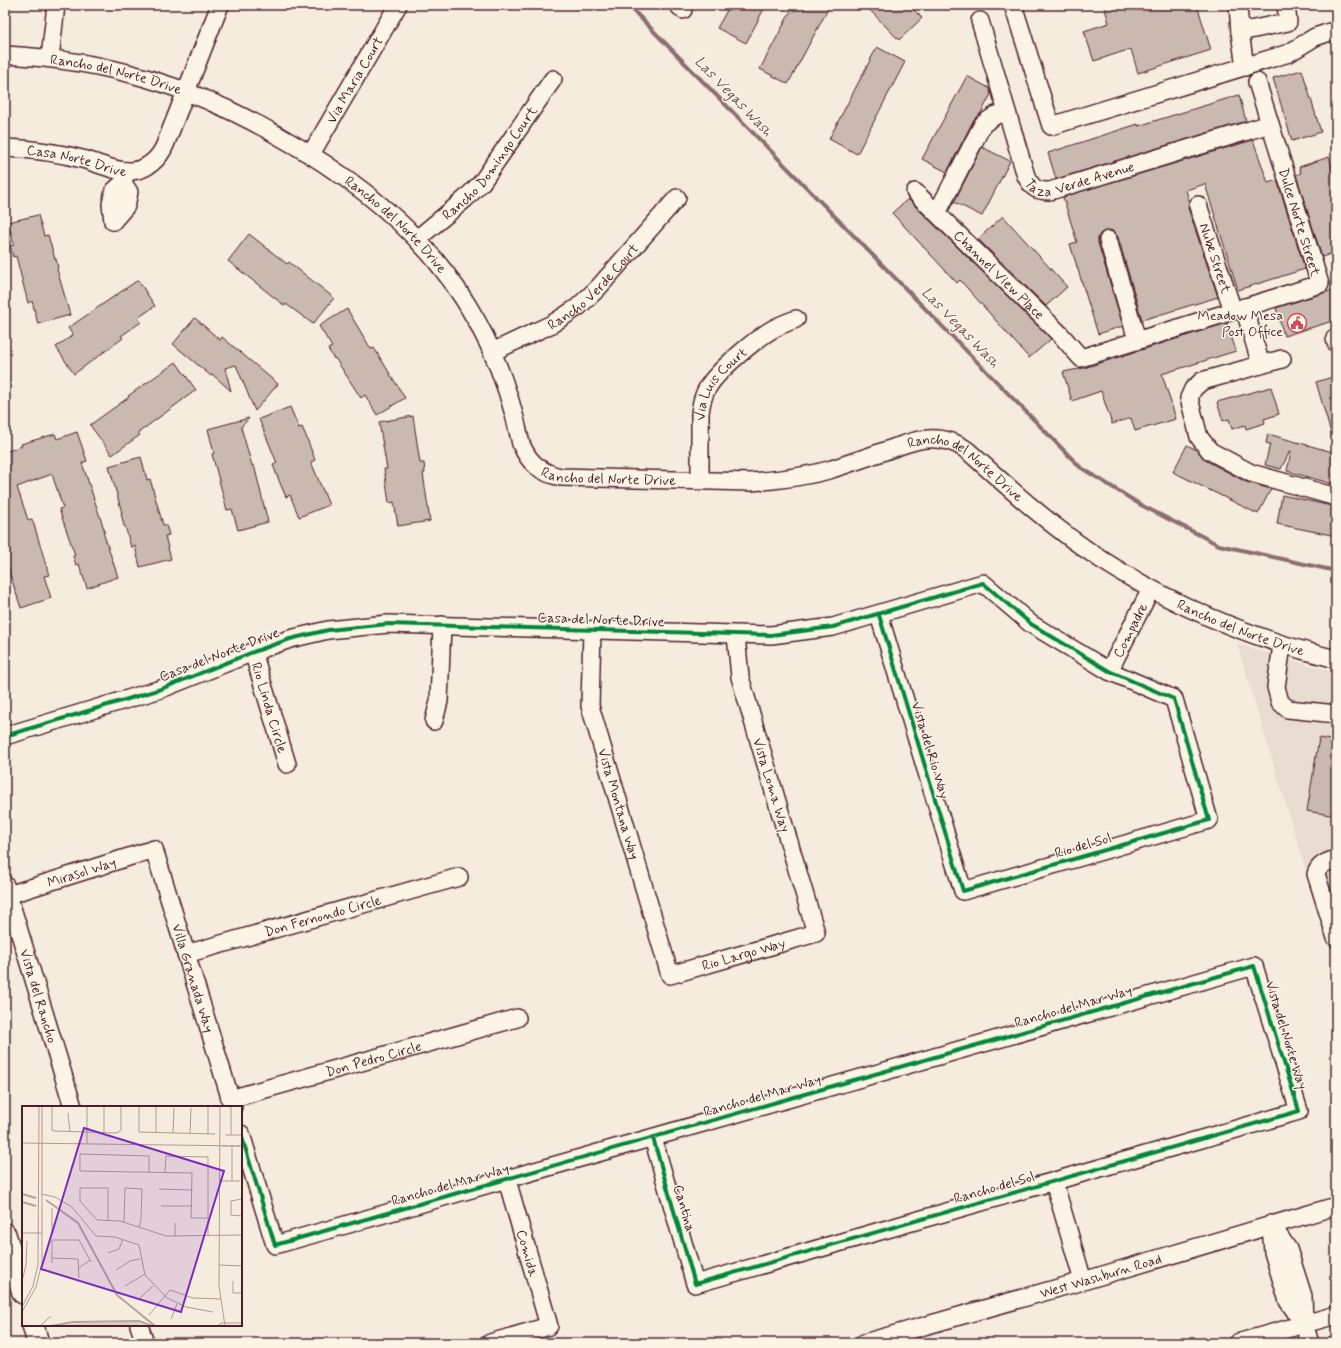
<svg xmlns="http://www.w3.org/2000/svg" width="1341" height="1348" font-family="Mynerve,sans-serif">
	<rect width="100%" height="100%" fill="#f5ecde"/>
	<filter id="ink" filterUnits="userSpaceOnUse"><feTurbulence type="fractalNoise" baseFrequency=".025" numOctaves="2"/><feDisplacementMap in="SourceGraphic" scale="8" xChannelSelector="R" yChannelSelector="G"/><feConvolveMatrix kernelMatrix="1 2 1 2 8 2 1 2 1" color-interpolation-filters="sRGB"/></filter>
	<g filter="url(#ink)">
		<path fill="#e8ddd0" d="M1237,644L1336,673V970Z"/>
		<g fill="none" stroke-linecap="round" stroke-linejoin="round">
			<path stroke="#8c6e70" stroke-width="4" d="M628,5L1080,467L1141,505L1219,545L1336,571"/>
		</g>
		<path fill="#cab9b1" stroke="#4a1f2b" d="M730,5H766L746,43L717,28Z
			M794,5H830L788,84L760,69Z
			M865,5H909L922,18L899,40Z
			M1104,5H1197L1211,50L1138,73L1131,49L1094,61L1084,31L1109,23Z
			M877,47L905,62L857,154L829,139Z
			M1302,70L1321,132L1292,141L1273,78Z
			M967,76L989,88L991,94L981,113L974,119L947,172L922,159Z
			M1239,95L1246,121L1056,179L1048,153L1138,124V126Z
			M1253,140L1268,183L1277,180L1305,269L1238,290L1205,184L1186,190L1189,201L1188,208L1218,297L1142,320L1118,237L1115,233L1111,230L1105,231L1101,233L1098,237V243L1123,326L1098,334L1070,244L1077,242L1063,197Z
			M982,147L1010,161L982,216L954,202Z
			M1329,157L1336,180V252L1322,257L1296,175L1301,173L1299,167Z
			M908,199L1051,339L1029,358L960,280L957,283L892,213Z
			M38,215L44,236L48,235L55,259H56L58,268L57,269L70,315L38,324L32,301L28,303L16,256L13,257L10,246L14,245L8,222Z
			M1003,216L1067,287L1046,306L978,239Z
			M249,234L287,264L289,262L334,298L313,324L286,304L285,306L228,261Z
			M138,280L155,306L138,318L141,322L121,336L123,338L74,374L56,347L73,335L68,328Z
			M1336,289V320L1284,336L1276,308Z
			M347,309L371,349L374,348L405,398L377,415L365,395L361,398L335,358L334,359L328,349L332,347L319,326Z
			M195,318L220,340L222,337L278,384L255,411L236,365L225,368L231,391L212,374L211,376L173,344Z
			M1227,323L1236,351L1162,374L1176,419L1135,431L1131,418L1112,424L1101,391L1072,401L1063,372L1084,368Z
			M176,362L196,390L138,433L140,435L112,455L90,425L129,397L128,396Z
			M1336,376V440H1333L1316,382Z
			M1271,387L1279,414L1264,419L1265,423L1246,429L1245,425L1232,429L1229,419L1223,421L1217,402Z
			M290,407L299,428L302,427L306,436L315,460L311,462L329,505L299,517L290,495L286,497L280,483L273,465L277,463L259,419Z
			M413,416L420,463H424L425,473H423L430,521L398,526L394,502L389,503L384,469H387L379,422Z
			M249,418L241,427L252,466L254,465L268,522L238,530L232,509L227,510L212,454L214,453L208,429Z
			M77,432L87,461L82,463L105,532H103L118,577L87,588L79,564L76,565L73,556L75,555L59,509L63,508L52,474L17,487L28,520L32,519L35,528L49,575L44,576L51,598L21,608L5,559V452L22,446L21,444L55,434L57,439Z
			M1268,434L1336,453V485L1287,471L1291,451H1290L1281,469L1265,465L1270,444L1266,443Z
			M1187,445L1197,450L1205,460L1246,482L1271,489L1258,514L1173,472Z
			M141,457L147,480L150,479L163,525H166L169,535L165,536L171,559L140,567L135,546L131,547L125,526H124L121,513H122L109,466Z
			M1282,495L1336,507V536L1277,524Z
			M1319,738L1336,741V816L1307,811Z"/>
		<g fill="none" stroke-linecap="round" stroke-linejoin="round">
			<g stroke="#4a1f2b" stroke-width="20">
				<g id="minor">
					<path d="M678,5L683,10"/>
					<path d="M1013,5L1051,126L1289,53L1315,37L1336,30"/>
					<path d="M1238,5L1240,32L1288,22L1286,5"/>
					<path id="s1" d="M980,21L1026,176C1033,189 1036,191 1050,191L1270,124"/>
					<path d="M1240,32L1245,67"/>
					<path id="s2" d="M5,55C107,60 189,85 277,135C405,206 491,296 521,444C529,463 541,473 561,477L750,482C778,480 805,477 832,469C853,462 874,455 896,447C906,444 917,439 928,439C943,438 956,442 968,451C1011,490 1054,529 1102,560C1175,607 1253,639 1336,659"/>
					<path d="M50,58L56,5"/>
					<path id="s3" d="M5,148C32,149 60,153 86,160C100,164 116,172 131,171C147,170 159,159 165,145L220,5"/>
					<path id="s4" d="M311,154L398,5"/>
					<path id="s5" d="M915,192L1060,334L1081,358L1320,284L1257,82"/>
					<path id="s6" d="M1198,205L1233,311"/>
					<path d="M937,213L983,124L996,115L1007,113"/>
					<path d="M113,221L111,204L114,191L123,183L126,171"/>
					<path d="M113,221L126,206L129,192L123,183"/>
					<path id="s7" d="M417,239L465,199L482,182L553,79"/>
					<path d="M1108,240L1137,340"/>
					<path d="M1244,307L1261,365"/>
					<path d="M1335,338L1336,343"/>
					<path id="s8" d="M492,352L552,324L578,307L598,288L677,198"/>
					<path d="M1282,359L1202,381L1193,389L1189,398L1199,437L1210,451L1251,473L1336,497"/>
					<path id="s9" d="M700,480V413C701,404 703,395 708,387C717,371 757,338 773,329C780,325 788,322 796,319"/>
					<path id="s10" d="M592,630L590,706L670,975L816,933L740,677L736,635"/>
					<path d="M1282,645L1276,687L1280,702L1288,709L1336,714"/>
					<path id="s11" d="M253,652L287,764"/>
					<path id="s12" d="M1109,671L1151,589"/>
					<path d="M434,721L439,701L442,625"/>
					<path d="M5,736L161,689L253,652L290,639L328,630L388,624L771,635L833,627L983,583L1031,624L1109,671L1174,699L1209,820L963,891L879,615"/>
					<path d="M1336,859C1327,862 1319,864 1316,874L1336,938"/>
					<path id="s13" d="M5,885L73,1107"/>
					<path id="s14" d="M8,895L154,849L233,1107"/>
					<path id="s15" d="M186,954L459,877"/>
					<path id="s16" d="M230,1099L517,1018"/>
					<path d="M241,1134L275,1245L1254,966L1299,1111L695,1284L653,1138"/>
					<path d="M1054,1182L1083,1281"/>
					<path d="M1271,1224L1288,1249L1303,1296L1304,1324L1310,1343"/>
					<path d="M1271,1225L1273,1252L1288,1301L1304,1324"/>
					<path d="M139,1325L145,1343"/>
					<path d="M490,1343L549,1326L507,1180"/>
					<path id="s17" d="M864,1343L1083,1281L1336,1206"/>
					<path d="M1237,1343L1336,1315"/>
				</g>
			</g>
			<g stroke="#4a1f2b" stroke-width="24">
				<path id="major" d="M5,1234L23,1293
					M33,1325L38,1343"/>
			</g>
			<use href="#minor" stroke="#fcf5e5" stroke-width="17"/>
			<use href="#major" stroke="#fcf5e5" stroke-width="21"/>
			<g stroke="#fcf5e5" stroke-width="6">
				<path id="cycleway" d="M5,736L161,689L253,652L290,639L328,630L388,624L771,635L833,627L983,583L1031,624L1109,671L1174,699L1209,820L963,891L879,615
					M241,1134L275,1245L1254,966L1299,1111L695,1284L653,1138"/>
			</g>
			<use href="#cycleway" stroke="#00873e" stroke-width="4"/>
		</g>
	</g>
	<defs>
		<g id="civic-ring" transform="scale(1)"><circle r="9.5" fill="#fcf5e5" stroke="#d1495b" stroke-width="1.5"/><path d="M-.6-6.5H3V-4.5H.6V-3L4-1V1h2V6H-6V1h2V-1L-.6-3ZM-1.2 2.5V6h2.4V2.5Z" fill="#d1495b"/></g>
	</defs>
	<g fill-rule="evenodd">
		<use href="#civic-ring" x="1297" y="323"/>
	</g>
	<g text-anchor="middle" stroke-width="3" stroke-linejoin="round" paint-order="stroke">
		<g font-size="14" fill="#4a1f2b" stroke="#fcf5e5">
			<text dy="5" stroke="none"><textPath href="#s2" startOffset="113">Rancho del Norte Drive</textPath></text>
			<text dy="5" stroke="none"><textPath href="#s4" startOffset="86">Via Maria Court</textPath></text>
			<text dy="5" stroke="none"><textPath href="#s3" startOffset="73">Casa Norte Drive</textPath></text>
			<text dy="5" stroke="none"><textPath href="#s7" startOffset="106">Rancho Domingo Court</textPath></text>
			<text dy="5" stroke="none"><textPath href="#s1" startOffset="223">Taza Verde Avenue</textPath></text>
			<text transform="translate(1300 222) rotate(73)" y="5">Dulce Norte Street</text>
			<text dy="5" stroke="none"><textPath href="#s2" startOffset="436">Rancho del Norte Drive</textPath></text>
			<text dy="5" stroke="none"><textPath href="#s6" startOffset="56">Nube Street</textPath></text>
			<text dy="5" stroke="none"><textPath href="#s5" startOffset="118">Channel View Place</textPath></text>
			<text dy="5" stroke="none"><textPath href="#s8" startOffset="122">Rancho Verde Court</textPath></text>
			<text dy="5" stroke="none"><textPath href="#s9" startOffset="103">Via Luis Court</textPath></text>
			<text dy="5" stroke="none"><textPath href="#s2" startOffset="796">Rancho del Norte Drive</textPath></text>
			<text dy="5" stroke="none"><textPath href="#s2" startOffset="1168">Rancho del Norte Drive</textPath></text>
			<text transform="translate(601 619) rotate(2)" y="5">Casa del Norte Drive</text>
			<text dy="5" stroke="none"><textPath href="#s2" startOffset="1492">Rancho del Norte Drive</textPath></text>
			<text dy="5" stroke="none"><textPath href="#s12" startOffset="46">Compadre</textPath></text>
			<text transform="translate(219 654) rotate(-21)" y="5">Casa del Norte Drive</text>
			<text dy="5" stroke="none"><textPath href="#s11" startOffset="58">Rio Linda Circle</textPath></text>
			<text transform="translate(931 750) rotate(73)" y="5">Vista del Rio Way</text>
			<text transform="translate(772 785) rotate(73)" y="5">Vista Loma Way</text>
			<text dy="5" stroke="none"><textPath href="#s10" startOffset="178">Vista Montana Way</textPath></text>
			<text transform="translate(1083 845) rotate(-16)" y="5">Rio del Sol</text>
			<text dy="5" stroke="none"><textPath href="#s14" startOffset="77">Mirasol Way</textPath></text>
			<text dy="5" stroke="none"><textPath href="#s15" startOffset="142">Don Fernondo Circle</textPath></text>
			<text dy="5" stroke="none"><textPath href="#s10" startOffset="433">Rio Largo Way</textPath></text>
			<text dy="5" stroke="none"><textPath href="#s14" startOffset="288">Villa Granada Way</textPath></text>
			<text dy="5" stroke="none"><textPath href="#s13" startOffset="116">Vista del Rancho</textPath></text>
			<text transform="translate(1073 1006) rotate(-16)" y="5">Rancho del Mar Way</text>
			<text transform="translate(1287 1035) rotate(73)" y="5">Vista del Norte Way</text>
			<text dy="5" stroke="none"><textPath href="#s16" startOffset="149">Don Pedro Circle</textPath></text>
			<text transform="translate(762 1095) rotate(-16)" y="5">Rancho del Mar Way</text>
			<text transform="translate(450 1184) rotate(-16)" y="5">Rancho del Mar Way</text>
			<text transform="translate(994 1187) rotate(-16)" y="5">Rancho del Sol</text>
			<text transform="translate(685 1208) rotate(74)" y="5">Cantina</text>
			<text transform="translate(528 1253) rotate(74)" y="5">Comida</text>
			<text dy="5" stroke="none"><textPath href="#s17" startOffset="246">West Washburn Road</textPath></text>
		</g>
		<g font-size="14" fill="#4a1f2b" stroke="#fcf5e5" text-anchor="end">
			<text x="1283" y="320">Meadow Mesa<tspan x="1283" dy="16">Post Office</tspan></text>
		</g>
		<g font-size="15" font-style="italic" fill="#704d53" stroke="#fcf5e5">
			<text transform="translate(734 96) rotate(46)" y="5">Las Vegas Wash</text>
			<text transform="translate(961 327) rotate(46)" y="5">Las Vegas Wash</text>
		</g>
	</g>
	<g transform="translate(22 1106)">
		<rect width="220" height="220" fill="#f5ecde"/>
		<path d="M113,216L128,220H35L57,217Z" fill="#dbcec4"/>
		<path fill="none" stroke="#b8a39e" stroke-width="2" d="M0,88L14,92M24,94L56,117L95,189L133,220M0,96L14,100M29,220L51,216L117,215L130,220"/>
		<path fill="none" stroke="#b19a96" stroke-width="1" d="M30,0V24L33,25L95,27L99,24V0M65,0V37M82,0V26M198,0L197,180L203,220M117,1V26L193,28M46,7L48,26M134,27V1M151,27L152,2M168,27L169,2M186,28V0M203,29H220M209,29V0M0,37L220,40M200,40H218M127,66V50L58,48V65L170,67L169,112H186M143,66L144,50L186,51V129M197,75H218M210,75V41M137,83L170,84M19,88L33,91L50,101L74,130L93,131L117,139L123,169L145,192L164,201L191,206M220,93L209,95V109L220,110M139,100H170M30,102V128M86,114V82H58V95L75,114L98,115L144,130L220,129M102,116L103,82L120,83L119,113L117,121M0,127H20M153,130V117M86,147L97,143L101,133M30,152L56,153L57,172M30,157V134H57L69,156M197,159L220,160M57,162L68,154M94,164L108,155L118,153M0,175L4,159L5,135M211,175V187H220M103,180L123,168M117,193L131,180M0,201L11,180L16,159L17,0M0,206L14,181L20,157V0M127,209L148,184L171,192L199,193M149,213L155,198M18,220L29,210M196,220L199,217H220"/>
		<path fill="#7b2cbf" fill-opacity="0.15" stroke="#7b2cbf" stroke-width="2" d="M62,22L202,65L159,206L19,163Z"/>
		<rect width="220" height="220" fill="none" stroke="#4a1f2b" stroke-width="2"/>
	</g>
	<rect width="1341" height="1348" fill="none" stroke="#fcf5e5" stroke-width="20"/>
	<rect x="10" y="10" width="1321" height="1328" fill="none" stroke="#4a1f2b" stroke-width="1.5" filter="url(#ink)"/>
</svg>
